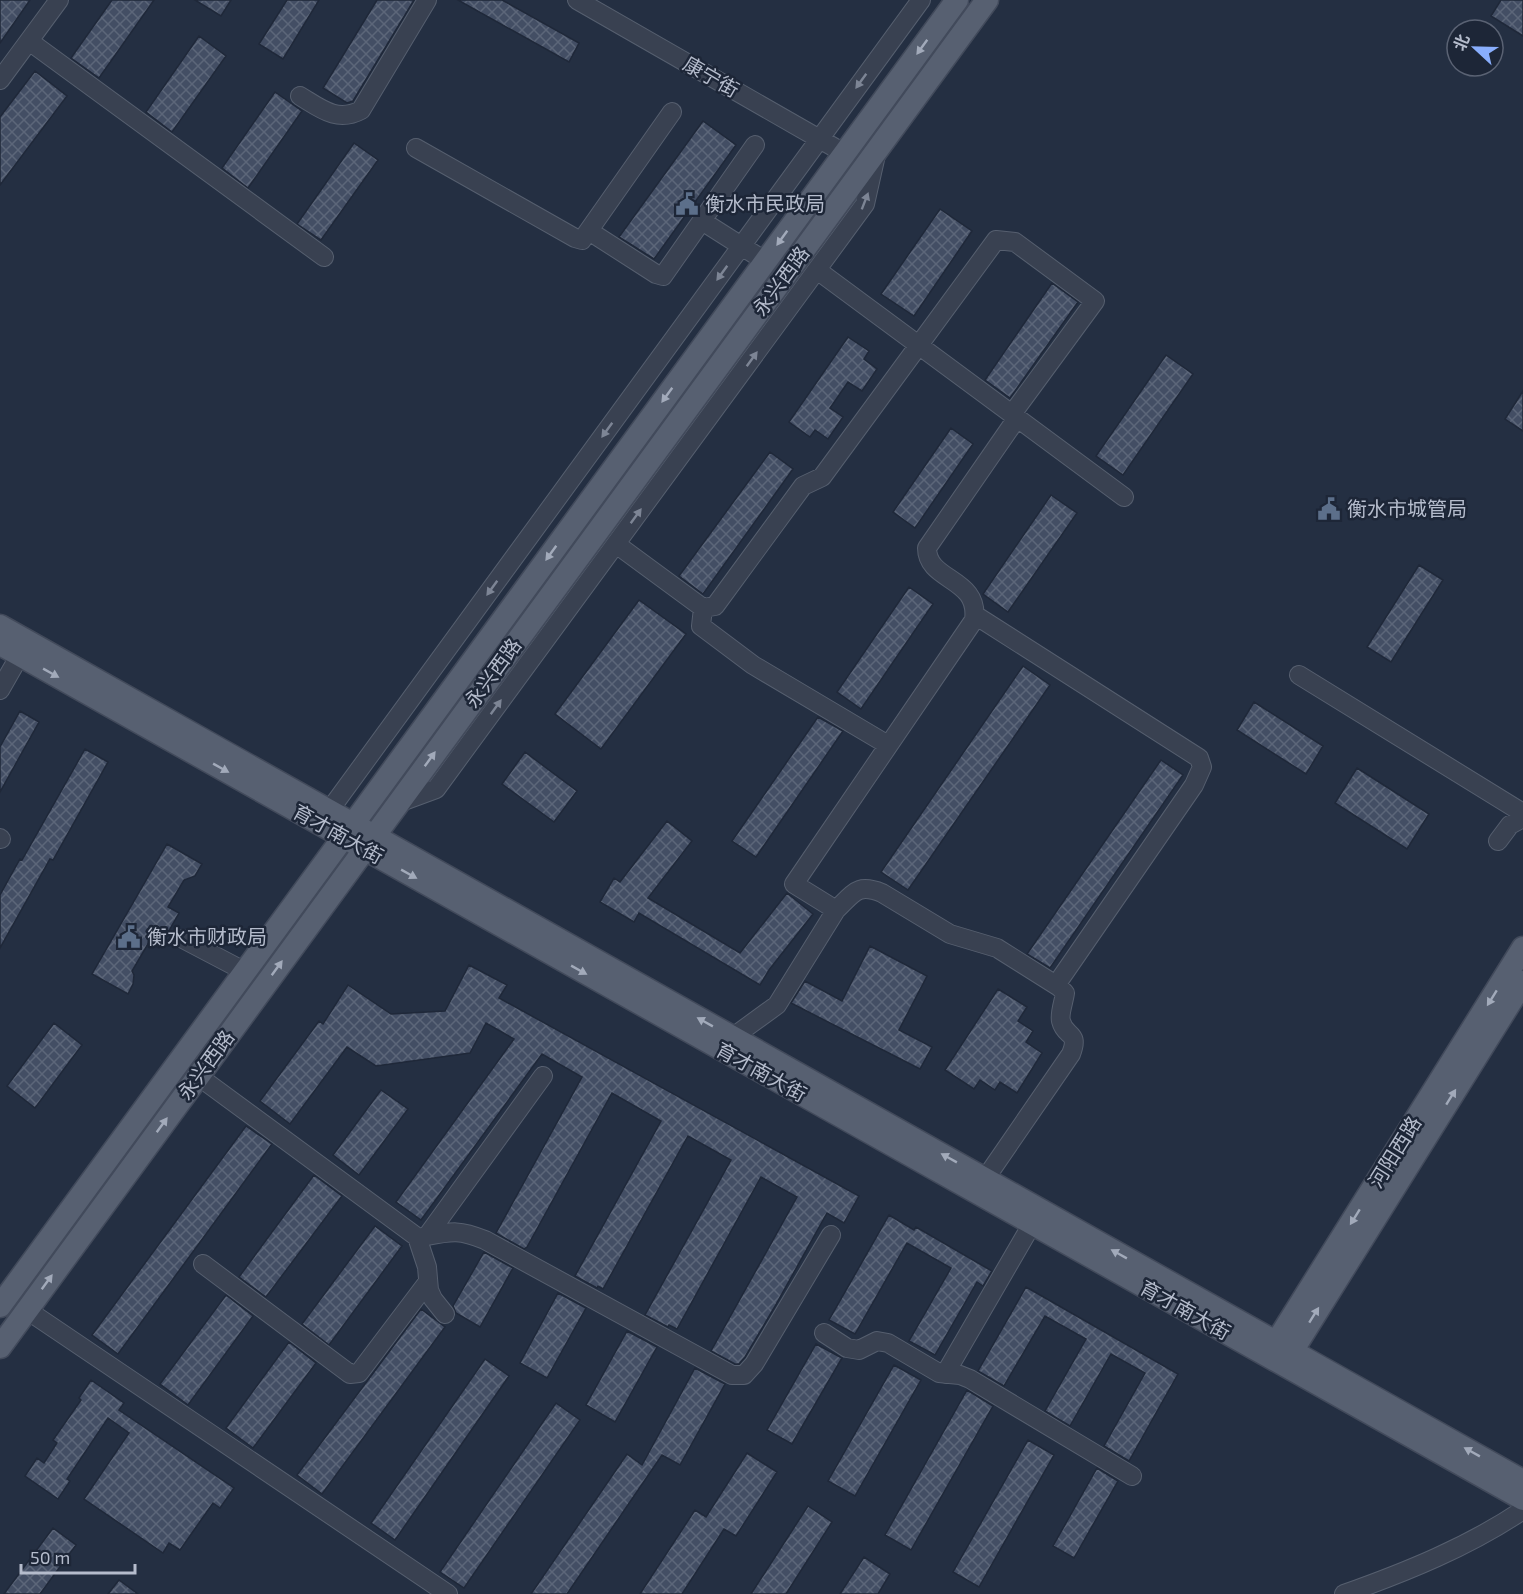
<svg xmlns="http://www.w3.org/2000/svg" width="1523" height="1594" font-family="'Exo 2','Noto Sans SC',sans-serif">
	<defs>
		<pattern id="building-cross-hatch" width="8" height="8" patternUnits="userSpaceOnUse" patternTransform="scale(1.5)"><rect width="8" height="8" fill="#434e64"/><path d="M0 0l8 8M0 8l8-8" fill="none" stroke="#5c6679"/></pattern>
	</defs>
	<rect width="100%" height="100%" fill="#242f42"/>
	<path fill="url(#building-cross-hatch)" stroke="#1f2839" stroke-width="1.5" d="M0,0H30L0,43Z
		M112,0H154L99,78L71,58Z
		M195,0H231L221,16Z
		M287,0H319L283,59L259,44Z
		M377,0H414L353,101L347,103L323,88Z
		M458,0H502L579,43L569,62Z
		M1501,0H1523V36L1491,16Z
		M199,36L226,56L172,132L146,112Z
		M35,71L67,96L0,185V117Z
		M275,92L302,111L248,188L222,168Z
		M703,121L736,145L654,259L619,237Z
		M354,143L378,160L321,240L297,224Z
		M940,209L972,231L914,316L881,294Z
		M1052,283L1078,302L1010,398L985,380Z
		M848,337L869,351L864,359L877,369L862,391L848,382L830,408L843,417L828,439L815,430L810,437L789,422Z
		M1166,355L1193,374L1123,475L1096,456Z
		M1523,391V431L1505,419Z
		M951,428L973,444L915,528L893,512Z
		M770,452L793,469L703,594L679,576Z
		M1051,495L1077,513L1008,612L983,594Z
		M1419,565L1443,580L1391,662L1367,647Z
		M909,587L933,604L861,709L837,692Z
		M639,600L686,634L601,749L555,714Z
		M1023,666L1050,685L908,890L881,872Z
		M1254,702L1323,746L1306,774L1237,730Z
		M20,711L39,722L0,792V747Z
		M818,717L843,731L756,857L732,841Z
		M85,749L108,762L53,860L50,859L0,948V895L20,859L22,860Z
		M525,752L577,791L554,822L502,784Z
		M1161,760L1183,775L1050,968L1027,954Z
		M1357,768L1429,814L1407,849L1335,803Z
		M667,821L692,841L648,898L740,953L787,893L813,914L769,970L760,985L639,913L634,922L600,902L614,878L620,882Z
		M167,844L202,864L195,876L184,880L168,907L179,913L159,948L149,942L132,971L134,975L133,984L128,994L92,974Z
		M870,946L927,976L899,1030L932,1047L920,1069L791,1003L805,981L842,1001Z
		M469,965L507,985L499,998L859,1196L844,1223L827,1213L774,1308L745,1357L739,1364H735L711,1351L797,1197L761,1177L677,1329L669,1325L668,1327L645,1315L731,1160L688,1136L603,1289L598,1286L597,1288L575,1276L661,1121L612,1093L527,1247L524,1249L496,1233L582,1077L542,1054L421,1220L396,1202L514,1039L486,1023L470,1053L376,1066L347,1047L290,1124L260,1101L319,1021L323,1024L348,985L391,1014L445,1011Z
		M998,989L1027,1007L1018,1021L1033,1031L1026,1042L1042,1053L1017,1093L1000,1082L995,1090L980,1080L974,1089L945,1070Z
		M54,1023L82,1045L35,1108L7,1086Z
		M381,1090L408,1109L359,1175L333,1155Z
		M246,1126L272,1144L118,1354L92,1335Z
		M314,1175L342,1196L266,1297L239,1277Z
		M889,1215L914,1230L916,1227L992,1271L983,1286L977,1282L935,1355L909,1341L951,1268L907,1243L855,1334L829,1320Z
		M375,1226L402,1246L329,1345L302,1324Z
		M484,1252L513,1268L480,1327L456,1313L453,1306Z
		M1026,1287L1178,1374L1129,1461L1104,1446L1145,1373L1111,1354L1070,1426L1045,1411L1086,1339L1045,1316L1004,1386L978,1371Z
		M558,1293L586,1308L547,1378L520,1363Z
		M226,1295L253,1316L188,1405L160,1384Z
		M421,1309L445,1327L322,1494L297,1475Z
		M627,1331L657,1347L615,1422L586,1405Z
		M289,1342L316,1363L253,1448L226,1428Z
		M816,1344L842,1358L792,1444L767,1430Z
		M485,1359L509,1376L395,1540L371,1523Z
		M894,1365L921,1380L855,1496L828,1481Z
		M695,1368L725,1384L680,1465L662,1455L567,1594H531L627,1454L642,1465Z
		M91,1380L124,1403L119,1410L234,1488L220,1508L213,1503L180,1550L169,1543L163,1553L84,1499L129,1433L108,1418L67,1479L70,1481L58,1499L25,1476L37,1458L44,1463L57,1443L53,1440L81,1400L79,1398Z
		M967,1390L993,1406L911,1550L885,1535Z
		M556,1403L580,1420L464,1588L440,1572Z
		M1028,1440L1054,1455L979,1587L953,1572Z
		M747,1453L777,1472L736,1536L724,1529L682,1594H640L695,1510L706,1517Z
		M1097,1468L1118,1481L1074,1558L1053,1546Z
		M808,1506L832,1522L786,1594H751Z
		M53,1528L76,1545L40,1594H4Z
		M864,1557L890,1574L878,1594H840Z
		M119,1580L138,1594H108Z"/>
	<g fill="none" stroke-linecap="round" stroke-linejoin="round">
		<g stroke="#565f6f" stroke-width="20">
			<path id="minor" d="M577,0L844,153
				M29,41L324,257
				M0,80L59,0
				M300,96C320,108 337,123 361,110L427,0
				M416,148L575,238L582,240L672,112
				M702,221L765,261
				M589,231L656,274L663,276L755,145
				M817,270L1124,497
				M616,544L703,608L701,626L753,665L888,745
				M703,608L715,606L803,486L822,477L996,240L1015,242L1095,301L1012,414
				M975,615L1199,758L1202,767L1194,785L1056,985
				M1299,675L1523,813
				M0,690L20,655
				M398,803L436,789L865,204L876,155
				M329,811L921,0
				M0,838L1,839
				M1498,841L1510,825L1523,818
				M836,910C854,893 857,883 882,893L950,934L997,948L1059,987L1065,993C1064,1001 1059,1014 1061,1021C1065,1038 1080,1031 1071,1054L985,1179
				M183,939L244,971
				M733,1037L777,1005L836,910L794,884L974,620C980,577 927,582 927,548L1017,418
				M198,1076L417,1237L427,1267L429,1290L433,1299L445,1314
				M427,1236C453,1231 460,1230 485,1240L732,1375H744L754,1364L831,1235
				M422,1237L427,1236L543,1076
				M203,1264L350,1374L359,1373L427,1283
				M27,1310L448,1594
				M824,1333L847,1348L859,1350L877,1341L888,1343L939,1373L960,1375L970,1379L1132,1476
				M945,1374L1032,1224
				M1344,1594C1406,1572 1468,1547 1523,1510"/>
		</g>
		<g stroke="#424a5b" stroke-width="25">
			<path id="major" d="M0,626L1523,1481
				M0,644L1523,1499
				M0,1306L957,0
				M0,1347L987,0
				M1269,1354L1523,948
				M1284,1364L1523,982"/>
		</g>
		<use href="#minor" stroke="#394151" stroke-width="18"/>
		<use href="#major" stroke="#576071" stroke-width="22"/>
	</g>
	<defs><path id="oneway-solid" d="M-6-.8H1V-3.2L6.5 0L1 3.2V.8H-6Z" transform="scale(1.5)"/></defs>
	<g fill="#a2aaba">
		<use href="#oneway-solid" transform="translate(922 47) rotate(126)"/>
		<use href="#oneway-solid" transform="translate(782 238) rotate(126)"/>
		<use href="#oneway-solid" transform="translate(667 395) rotate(126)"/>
		<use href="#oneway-solid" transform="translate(551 553) rotate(126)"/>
		<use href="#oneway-solid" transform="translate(51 673) rotate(29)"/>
		<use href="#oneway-solid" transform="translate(430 759) rotate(-54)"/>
		<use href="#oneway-solid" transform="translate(221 768) rotate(29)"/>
		<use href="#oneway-solid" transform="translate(409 874) rotate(29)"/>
		<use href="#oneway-solid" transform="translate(277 968) rotate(-54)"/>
		<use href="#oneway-solid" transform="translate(579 970) rotate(29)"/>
		<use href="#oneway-solid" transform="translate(1492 998) rotate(122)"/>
		<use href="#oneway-solid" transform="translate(705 1022) rotate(-151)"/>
		<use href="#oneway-solid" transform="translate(1451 1097) rotate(-58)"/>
		<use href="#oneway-solid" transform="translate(162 1125) rotate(-54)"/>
		<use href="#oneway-solid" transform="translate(949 1158) rotate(-151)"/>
		<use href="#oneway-solid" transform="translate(1355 1217) rotate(122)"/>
		<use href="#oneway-solid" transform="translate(1119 1254) rotate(-151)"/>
		<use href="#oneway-solid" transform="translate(47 1282) rotate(-54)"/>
		<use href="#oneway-solid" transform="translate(1314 1315) rotate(-58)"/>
		<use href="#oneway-solid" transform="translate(1472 1452) rotate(-151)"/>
	</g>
	<g fill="#7d8595">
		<use href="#oneway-solid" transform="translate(861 81) rotate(126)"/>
		<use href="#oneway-solid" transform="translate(865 201) rotate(-69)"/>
		<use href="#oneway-solid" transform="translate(722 273) rotate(126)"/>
		<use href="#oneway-solid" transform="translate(752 359) rotate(-54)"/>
		<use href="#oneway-solid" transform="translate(607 430) rotate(126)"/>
		<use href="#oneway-solid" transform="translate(636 516) rotate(-54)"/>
		<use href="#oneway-solid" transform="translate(492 588) rotate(126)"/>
		<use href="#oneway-solid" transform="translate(496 707) rotate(-54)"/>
	</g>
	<defs>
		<g id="civic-bare" transform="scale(1.8)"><path d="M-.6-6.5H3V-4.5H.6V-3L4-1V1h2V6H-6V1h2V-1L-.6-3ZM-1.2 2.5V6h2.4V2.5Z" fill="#5c6f8a" stroke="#1d2637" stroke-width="2.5" paint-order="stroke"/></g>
	</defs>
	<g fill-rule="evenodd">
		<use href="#civic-bare" x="687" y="204"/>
		<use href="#civic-bare" x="1329" y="509"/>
		<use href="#civic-bare" x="129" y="937"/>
	</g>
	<g text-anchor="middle" stroke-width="5" stroke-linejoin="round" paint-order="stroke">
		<g font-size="20" fill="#b5bccc" stroke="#1d2637">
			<text transform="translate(711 77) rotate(30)" y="7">康宁街</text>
			<text transform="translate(781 281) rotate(-54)" y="7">永兴西路</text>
			<text transform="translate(493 673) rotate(-54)" y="7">永兴西路</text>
			<text transform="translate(338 834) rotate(29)" y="7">育才南大街</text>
			<text transform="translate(206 1065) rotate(-54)" y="7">永兴西路</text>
			<text transform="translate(761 1072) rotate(29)" y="7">育才南大街</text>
			<text transform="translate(1395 1152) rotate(-58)" y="7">河阳西路</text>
			<text transform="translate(1185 1310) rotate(29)" y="7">育才南大街</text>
		</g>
		<g font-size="20" fill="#b5bccc" stroke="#1d2637" text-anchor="start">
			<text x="705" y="211">衡水市民政局</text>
			<text x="1347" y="516">衡水市城管局</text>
			<text x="147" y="944">衡水市财政局</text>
		</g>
	</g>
	<g transform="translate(1475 48) rotate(292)"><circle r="28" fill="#1d2637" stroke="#5a6273" stroke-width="1.5"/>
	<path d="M0-4.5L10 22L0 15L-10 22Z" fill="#89aefd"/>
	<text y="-9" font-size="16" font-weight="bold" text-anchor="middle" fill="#b5bccc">北</text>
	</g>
	<path d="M21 1564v9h114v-9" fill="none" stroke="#b5bccc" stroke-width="3"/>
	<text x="30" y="1564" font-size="18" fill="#b5bccc" stroke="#1d2637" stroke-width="4.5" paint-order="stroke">50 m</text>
</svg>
